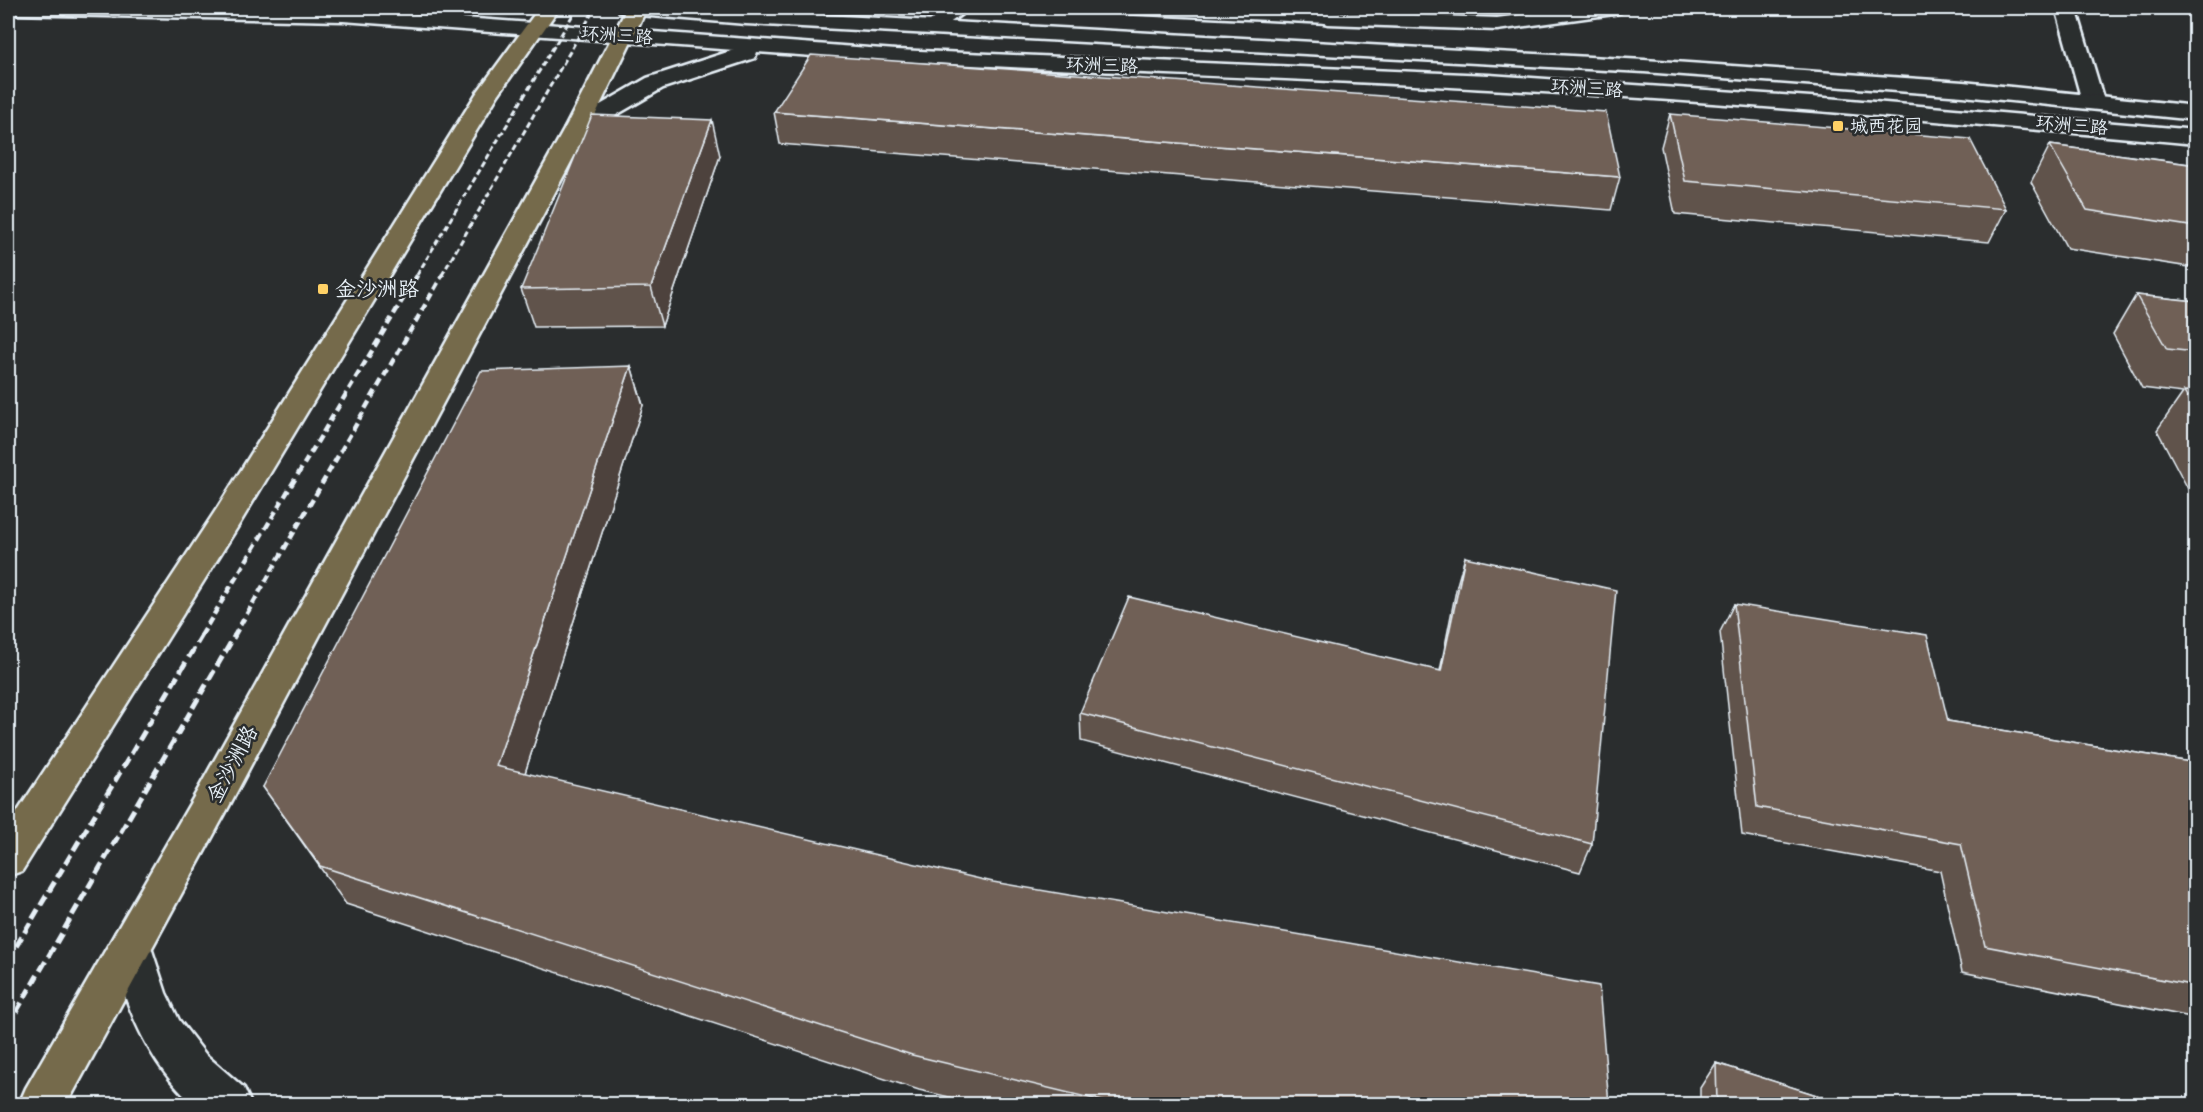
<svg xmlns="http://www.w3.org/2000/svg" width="2203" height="1112" font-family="'Indie Flower','LXGW WenKai TC',sans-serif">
	<rect width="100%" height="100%" fill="#2a2d2e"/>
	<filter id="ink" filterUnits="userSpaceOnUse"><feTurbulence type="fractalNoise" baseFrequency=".0167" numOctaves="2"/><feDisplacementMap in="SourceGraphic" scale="12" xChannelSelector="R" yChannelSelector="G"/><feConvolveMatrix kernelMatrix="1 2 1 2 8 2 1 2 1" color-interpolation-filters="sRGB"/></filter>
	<g filter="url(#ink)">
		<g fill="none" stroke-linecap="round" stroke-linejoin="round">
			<g stroke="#e8f1f8" stroke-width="5">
				<path id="lane" d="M951,8H970L937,32H925L923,28L925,24Z
					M1116,8H1216L1328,13L1336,18L1328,23L1124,13Z"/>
			</g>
			<g stroke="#e8f1f8" stroke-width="5">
				<path id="street" d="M1573,8H1624L1621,12L1614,14L1497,30L1328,24L1321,22L1318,18L1321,14L1328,12L1497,18Z
					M2056,8H2076L2104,101L2101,106H2085L2082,101Z"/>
			</g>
			<g stroke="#e8f1f8" stroke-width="5">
				<path id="secondary" d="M8,8L343,9L896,50L1489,75L1839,99L2196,130V144C1960,123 1724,101 1488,89C1244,75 1000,70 757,52L755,58L663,88L585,133H569L565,128L569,123L647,78L734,50L343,21L8,14Z
					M617,8H694L1644,60L1963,82L2196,106V120L1963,96L1644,72L746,24L627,14L620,12Z
					M131,926L146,932L166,993L179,1020L206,1055L244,1088L251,1104H193C147,1062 125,1005 110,945L116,932Z"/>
			</g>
			<g stroke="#e8f1f8" stroke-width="5">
				<path id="primary" d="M539,8H559L498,95L240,523L22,871L8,876V826L218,507L476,94Z
					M627,8H647L589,128L227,810L67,1104H19L26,1088L199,788L565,128Z"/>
			</g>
			<use href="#lane" fill="#2a2d2e" fill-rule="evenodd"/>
			<use href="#street" fill="#2a2d2e" fill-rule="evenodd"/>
			<use href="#secondary" fill="#2a2d2e" fill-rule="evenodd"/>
			<use href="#primary" fill="#756b4b" fill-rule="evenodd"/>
			<path stroke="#e8f1f8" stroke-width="3" stroke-dasharray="6 3" stroke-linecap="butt" d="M417,275L577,8
				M442,275L595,8"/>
			<path stroke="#e8f1f8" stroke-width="4.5" stroke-dasharray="8 4.5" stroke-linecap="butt" d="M201,636L418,274
				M234,636L443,274"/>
			<path stroke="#e8f1f8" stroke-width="5" stroke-dasharray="11 5" stroke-linecap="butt" d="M8,960L202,635
				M8,1026L235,635"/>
		</g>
		<path fill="#60534b" stroke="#e8f1f8" stroke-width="1.5" d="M774,112L1620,177L1611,210L780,144Z
			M1670,114L2006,209L1989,242L1675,214L1661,147Z
			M2050,145L2196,165V268L2067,248L2031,182Z
			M720,156L662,326L534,327L521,289Z
			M2136,295L2196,301V504L2157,430L2183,393L2142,388L2113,334Z
			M631,366L643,405L525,773L1609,1104H979L919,1090L346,904L263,787Z
			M1465,557L1592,844L1580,872L1081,741L1080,713L1440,671L1457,585Z
			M1734,604L1948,721L2196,763V1018L1962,972L1940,871L1742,835L1720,632Z
			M1716,1063L1845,1104H1700V1088Z"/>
		<path fill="#4e433d" stroke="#e8f1f8" stroke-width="1.5" d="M712,120L720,156L662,326L651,287Z
			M631,366L643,405L515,804L496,766Z"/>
		<path fill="#706057" stroke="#e8f1f8" stroke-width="1.5" d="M811,55L1606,112L1620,177L774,112Z
			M1670,114L1970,139L2006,209L1685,181Z
			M592,115L712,120L651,287L521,289Z
			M2050,145L2196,165V227L2087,210Z
			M2136,295L2196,301V352L2167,349Z
			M631,366L496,766L993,882L1599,986L1609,1104H1115L912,1055L320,866L263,787L481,371Z
			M2184,391L2196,392V412Z
			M1465,557L1616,590L1592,844L1080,713L1129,597L1441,671Z
			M1734,604L1927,635L1948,721L2196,763V986L1985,946L1961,844L1757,807Z
			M1716,1063L1845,1104H1717Z"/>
	</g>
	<g fill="#ffd166" stroke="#2a2d2e" stroke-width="2">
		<rect x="1832" y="120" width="12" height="12" rx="3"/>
		<rect x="317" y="283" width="12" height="12" rx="3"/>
	</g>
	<g text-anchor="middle" stroke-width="5" stroke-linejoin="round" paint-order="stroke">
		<g font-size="18" fill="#e8f1f8" stroke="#2a2d2e">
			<text transform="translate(617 35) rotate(4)" y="6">环洲三路</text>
			<text transform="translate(1102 65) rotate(2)" y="6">环洲三路</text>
			<text transform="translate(1587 88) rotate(4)" y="6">环洲三路</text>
			<text transform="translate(2072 125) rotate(5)" y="6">环洲三路</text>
		</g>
		<g font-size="18" fill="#e8f1f8" stroke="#2a2d2e" text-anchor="start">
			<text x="1850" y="132">城西花园</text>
		</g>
		<g font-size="21" fill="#e8f1f8" stroke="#2a2d2e" text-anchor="start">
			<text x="335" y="296">金沙洲路</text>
		</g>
		<g font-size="21" fill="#e8f1f8" stroke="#2a2d2e">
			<text transform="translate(232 764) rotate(-62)" y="7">金沙洲路</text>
		</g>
	</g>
	<rect width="2203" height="1112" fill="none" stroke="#2a2d2e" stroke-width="30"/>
	<rect x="15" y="15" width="2173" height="1082" fill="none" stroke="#e8f1f8" stroke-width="2" filter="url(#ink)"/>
</svg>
